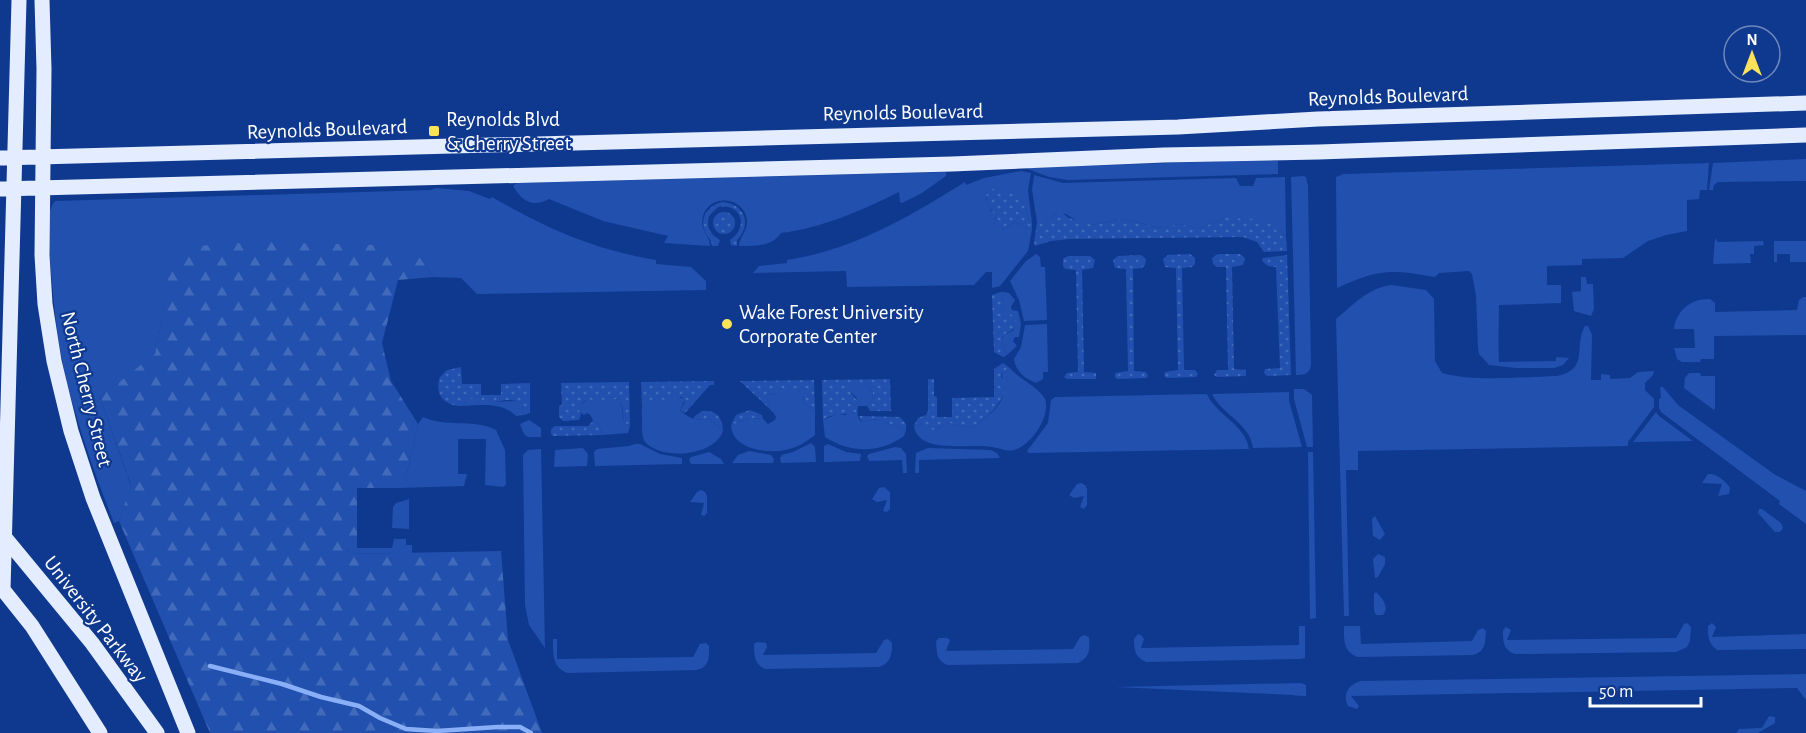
<svg xmlns="http://www.w3.org/2000/svg" width="1806" height="733" font-family="'Alegreya Sans',sans-serif">
	<defs>
		<pattern id="forest-firs" width="22" height="20" patternUnits="userSpaceOnUse" patternTransform="scale(1.5)"><rect width="22" height="20" fill="#2150ae"/><path d="M5 1l3.5 6h-7zM16 11l3.5 6h-7z" fill="#426aba"/></pattern>
		<pattern id="park-dots" width="8" height="8" patternUnits="userSpaceOnUse" patternTransform="scale(1.5)"><rect width="8" height="8" fill="#2150ae"/><path d="M2 2h.1M6 6h.1" fill="none" stroke="#426aba" stroke-width="1.8" stroke-linecap="round"/></pattern>
	</defs>
	<rect width="100%" height="100%" fill="#0f398f"/>
	<path fill="#2150ae" d="M1806,159V181L1718,182L1714,185L1713,190H1709L1713,163Z
		M1226,161H1278V174L1068,180L1049,177L1025,168Z
		M1709,163L1707,190H1700L1699,199L1687,200V231L1666,235L1648,241L1623,258L1582,259V265L1547,266V285H1561V303L1499,305C1499,325 1498,341 1499,362L1556,361V357L1569,358L1563,365L1554,368H1516L1489,365L1479,354L1478,348L1476,296L1472,274L1469,271L1439,273L1435,277C1390,269 1379,269 1337,288L1336,180V177L1343,174Z
		M1021,171L1031,173L1028,190L1032,223L1029,221C1025,197 1013,192 991,189L986,198L991,211L996,215L994,227L1002,229L1015,222L1032,230L1028,251L1000,286L992,288V272H986L974,285L847,287L846,271L753,273L759,266L787,263V260C853,250 909,217 965,182L966,185L984,178Z
		M946,172V176L922,193L902,203L900,202L899,192C863,210 822,228 781,233C772,247 754,246 739,246C739,237 748,231 747,220C744,197 710,193 703,216C699,229 710,235 710,246L664,243L668,236L603,221L549,199C532,208 522,201 513,186L517,183Z
		M1034,175L1063,183L1236,178L1240,186H1253L1256,178L1285,177L1286,238L1281,230L1224,218L1199,229L1180,224L1160,228L1123,219L1092,225L1077,221L1066,214L1057,213L1045,222H1037L1032,190Z
		M1303,176L1306,177L1308,186L1311,365C1310,374 1304,375 1296,375L1291,177Z
		M436,188L469,191L490,199L492,197C548,229 592,249 656,260V264L691,267L706,281V290L477,294L461,278L433,277L420,258L162,320L155,355L100,397L131,486L119,521L114,523C94,472 75,419 63,365C56,331 53,294 50,259C49,242 44,215 55,201L430,190Z
		M1715,238L1718,242L1763,241L1764,245L1754,246V254H1750L1751,263L1713,264Z
		M1774,241H1806V262H1790V254H1777V262H1774Z
		M1036,254L1040,257L1041,267H1045L1047,320L1024,321L1019,300L1010,281L1026,261Z
		M1581,277H1586L1587,284H1593L1594,309L1591,316L1574,311L1572,292L1581,291Z
		M1391,285L1426,290L1434,299L1435,361L1442,373C1474,382 1523,377 1557,376C1590,369 1573,347 1585,326H1588L1592,335L1591,380H1601V374L1610,375V379L1630,378L1638,372L1654,371L1653,375L1645,383V390L1654,399V407L1628,442V446L1358,451V470H1346L1349,616H1344L1336,319C1353,305 1368,288 1391,285Z
		M1004,292L1009,293L1015,300L1011,307L1012,310L1018,311L1021,324L1019,337H1015L1013,341L1017,346L1007,355L1001,340L1004,335L1014,330L1001,309Z
		M1803,297H1806V335L1714,336V359H1701L1700,362H1682L1677,359L1674,348H1695L1694,329H1674C1676,310 1692,298 1710,299L1715,303V312L1797,310L1799,300Z
		M1047,324L1048,372H1043V379L1036,383C1025,379 1016,372 1014,359L1021,347L1025,325Z
		M1011,369C1019,379 1040,388 1045,399C1051,416 1031,446 1014,450C1005,452 1001,448 992,447C971,443 918,455 914,426L922,425L937,428L949,423L971,428C984,419 1001,409 1004,392C1005,385 1002,379 1002,373Z
		M1689,373H1700L1701,376H1715V408L1714,410L1684,388L1685,378Z
		M857,384H866L873,392L872,401L867,406H858C857,412 857,418 862,422L876,419L906,430L904,436C879,454 850,453 825,437L823,420L838,414L846,415L857,398L847,389Z
		M1660,387H1663L1678,405L1774,474L1806,491V524L1779,504L1780,501L1661,412L1659,408V399L1661,398Z
		M1294,389H1304L1312,395L1313,447H1307L1294,399Z
		M779,390H798L804,394L803,402L815,411V435C806,442 797,448 785,450C766,454 732,449 731,425L750,418L763,419L768,424L775,420L776,417L770,407L766,395L776,393Z
		M1289,392V401L1302,447L1253,448C1250,423 1222,415 1212,394Z
		M1207,394C1217,416 1245,424 1249,449L1029,453L1027,451L1048,423L1051,400L1055,397Z
		M678,397L685,399L680,411C694,420 692,420 710,419L723,431C715,456 662,461 645,442C641,436 642,426 642,419C642,412 640,406 646,402C654,395 668,401 678,397Z
		M470,398H477L484,402L518,401L522,404L524,415L516,416C502,402 482,405 463,406L466,399Z
		M588,399C597,399 614,397 621,401L624,422L630,426L628,433L602,435L598,423L593,421L591,416L588,413L583,415L579,410L580,405Z
		M1656,412L1659,416L1693,441L1633,442Z
		M423,417C447,428 473,418 496,430L505,450L506,485L503,487L485,485L486,439H458V474H467L464,486L398,488V482H405L418,424Z
		M529,420L541,428V437C526,437 525,439 520,424Z
		M811,443L815,447L816,462L781,463L780,458L782,455L793,452Z
		M635,444H640L660,454L682,458V464L595,466L594,452L597,449L629,446Z
		M828,444L846,452L861,454L860,461L824,462V446Z
		M895,447L901,448L906,454L907,473H903L902,460L869,461L867,456L869,454Z
		M583,448L588,454L587,466L554,467L555,450Z
		M928,448L991,450L997,453L1000,458L919,460V473H915L916,453Z
		M541,449L545,648L529,625L525,605L523,455L528,450Z
		M749,451L771,455L774,459L773,463H732L738,455Z
		M709,452L721,459L724,464H691L689,460L691,457Z
		M1308,452H1313L1316,618L1310,619Z
		M1708,474C1716,473 1726,481 1730,488L1729,494L1718,496L1722,484L1702,483Z
		M1081,483L1085,485L1087,489V505L1084,509L1080,507L1084,496L1074,498L1069,495L1077,484Z
		M884,487L890,492V509L887,512L883,511L887,500L877,502L872,499L879,488Z
		M701,490L705,492L707,496V513L704,516L701,515L704,503L690,502L697,492Z
		M409,499V529L392,528L393,507L396,503Z
		M1759,509H1762L1781,523L1783,528L1780,532H1775L1758,513Z
		M1375,516L1385,534L1380,540L1373,536L1372,519Z
		M394,539H406V545H412V553L349,554L348,548H392Z
		M1378,554L1385,557V564L1378,577L1375,578L1373,559Z
		M1376,592C1382,598 1390,607 1383,615H1376L1374,611V594Z
		M1687,623L1691,627L1690,641L1687,647L1676,652L1515,654C1503,650 1503,641 1503,630L1506,627L1511,630L1507,640L1676,638L1684,624Z
		M1712,623L1716,627L1712,637L1806,634V649L1717,650C1708,643 1708,637 1708,626Z
		M1299,626H1305V658L1300,659L1146,662C1135,657 1134,650 1134,639L1138,634L1142,636L1144,639L1141,648L1299,645Z
		M1344,626H1360L1361,644L1472,641L1478,630L1483,628L1486,631C1485,642 1486,652 1473,655L1357,657C1343,651 1344,640 1344,626Z
		M1084,635L1089,637C1090,649 1090,658 1078,663L948,665C936,661 937,652 936,641L939,638H947L950,640L946,651L1073,649L1080,637Z
		M553,639H557V659L693,657L700,644L706,643L709,646C709,657 710,667 697,670L568,673C552,668 553,653 553,639Z
		M888,639L892,643C892,655 891,663 879,667L765,669C754,664 754,655 754,644L757,642L766,643L767,647L763,655L876,653L884,640Z
		M1806,674V700L1797,688L1351,696L1359,706L1357,709L1348,706C1342,694 1349,684 1361,681Z
		M1301,683L1306,685V696H1316L1115,687Z
		M1769,716L1775,717V723L1758,733H1736L1739,729L1762,728Z"/>
	<path fill="url(#forest-firs)" d="M256,242L375,245L420,258L433,277L398,280L382,343L391,381L418,424L405,482H399L398,488H357V548H348L349,554L501,551L508,640L542,733H210L119,521L131,485L100,397L155,354L162,320L166,261L197,246Z"/>
	<path fill="url(#park-dots)" d="M988,189C1012,189 1025,196 1029,221L1032,223V230L1015,222L1002,229L996,230L994,227L996,216C989,209 984,199 988,189Z
		M722,202C744,203 753,224 737,240V246L731,245L730,240C749,227 742,203 718,207L709,216C706,227 710,234 720,240L718,246H712C711,239 709,239 706,233C698,218 708,206 722,202Z
		M713 223a11 11 0 1 1 22 0a11 11 0 1 1-22 0Z
		M1057,213H1062L1069,218L1092,225L1123,219L1159,228L1180,224L1199,229L1224,218L1256,219L1269,222L1281,230L1286,238L1287,251L1264,252L1257,242L1243,237L1069,239L1051,241L1035,246L1034,243L1037,222H1045Z
		M1190,254L1195,258V264L1192,267L1182,268L1184,370H1195L1198,374L1196,377L1167,378L1164,376L1165,372L1178,370L1176,268L1165,267L1163,259L1168,255Z
		M1218,254H1240L1245,258L1243,265L1232,267L1234,369L1246,370V376L1217,377L1214,375L1217,370H1228L1226,267H1217L1213,264L1212,258Z
		M1141,255L1146,259L1145,265L1142,268L1133,269L1134,371L1146,372L1148,376L1146,378L1117,379L1115,377V373L1128,371L1126,269L1115,268L1113,260L1118,256Z
		M1287,255L1291,375L1267,376L1264,373L1265,369L1280,368L1276,267L1268,266L1262,261L1263,258Z
		M1068,256H1090L1095,260L1093,268L1082,270L1084,372L1096,373V379H1067L1064,377L1067,373L1078,372L1076,270L1065,269L1063,266V259Z
		M1001,292H1004L1001,309L1005,313L1015,316C1020,331 1010,329 1002,337V343L1007,355L1003,357L994,352L992,295Z
		M1003,363L1011,369L1002,373L1001,376L1007,386C999,408 990,415 971,428L949,423L932,430L922,425L914,426L918,418L926,415L928,411V379H934V396L937,397V417H952V398L994,397V369Z
		M461,367L462,384H481V395H501V384L530,383V413L524,415L522,404C511,395 497,404 484,402C476,401 475,397 466,399L463,406C444,406 434,395 440,377L447,370Z
		M890,379L891,411H870L867,406L872,401L873,392L866,384H857L848,389L858,402L856,412C845,415 833,413 823,420L822,380Z
		M814,380L815,411L803,402L804,394L798,390H779L776,393L766,395L770,407L774,413L740,381Z
		M714,381V385H710L685,413L680,411L685,402L682,397C676,397 672,400 666,400C655,400 649,397 642,407L641,382Z
		M629,382L630,426L624,422L622,404L617,399C611,399 606,400 600,400C589,400 582,397 579,410L581,414L579,420L563,421L559,417V406L562,405L561,383Z
		M750,410L762,415L763,419L750,418L731,425L736,415Z
		M702,411C716,409 723,418 723,431L710,419L704,421L699,419L693,420L695,416Z
		M859,416L900,417L906,424V430L876,419L862,422Z
		M593,421L598,423L602,435L553,436L551,434V429L555,426H588Z"/>
	<g fill="none" stroke-linecap="round" stroke-linejoin="round">
		<path stroke="#89b0f7" stroke-width="4.5" d="M210,666L282,684L321,697L359,706L380,718L406,729L437,731L498,727H520L531,733"/>
		<path stroke="#e4ecff" stroke-width="15" d="M42,0L44,69L42,255L45,304L54,361L71,431L93,498L188,733
			M0,158L1178,127L1318,119L1806,103
			M0,189L952,164L1164,155L1319,152L1806,135
			M2,534L92,643L157,733
			M0,586L32,626L100,733
			M3,590L19,0"/>
	</g>
	<g fill="#ffe25a" stroke="#0f398f" stroke-width="2">
		<rect x="428" y="125" width="12" height="12" rx="3"/>
		<circle cx="727" cy="324" r="6"/>
	</g>
	<g text-anchor="middle" stroke-width="4.5" stroke-linejoin="round" paint-order="stroke">
		<g font-size="21" fill="#fff" stroke="#0f398f">
			<text transform="translate(1388 96) rotate(-2)" y="7">Reynolds Boulevard</text>
			<text transform="translate(903 112) rotate(-1)" y="7">Reynolds Boulevard</text>
			<text transform="translate(327 129) rotate(-2)" y="7">Reynolds Boulevard</text>
			<text transform="translate(87 389) rotate(76)" y="7">North Cherry Street</text>
			<text transform="translate(96 619) rotate(52)" y="7">University Parkway</text>
		</g>
		<g font-size="21" fill="#fff" stroke="#0f398f" text-anchor="start">
			<text x="446" y="126">Reynolds Blvd<tspan x="446" dy="24">&amp; Cherry Street</tspan></text>
			<text x="739" y="319">Wake Forest University<tspan x="739" dy="24">Corporate Center</tspan></text>
		</g>
	</g>
	<g transform="translate(1752 54)"><circle r="28" fill="#0f398f" stroke="#6f88bc" stroke-width="1.5"/>
	<path d="M0-4.5L10 22L0 15L-10 22Z" fill="#ffe25a"/>
	<text y="-9" font-size="16" font-weight="bold" text-anchor="middle" fill="#ffffff">N</text>
	</g>
	<path d="M1590 697v9h111v-9" fill="none" stroke="#ffffff" stroke-width="3"/>
	<text x="1599" y="697" font-size="18" fill="#ffffff" stroke="#0f398f" stroke-width="4.5" paint-order="stroke">50 m</text>
</svg>
